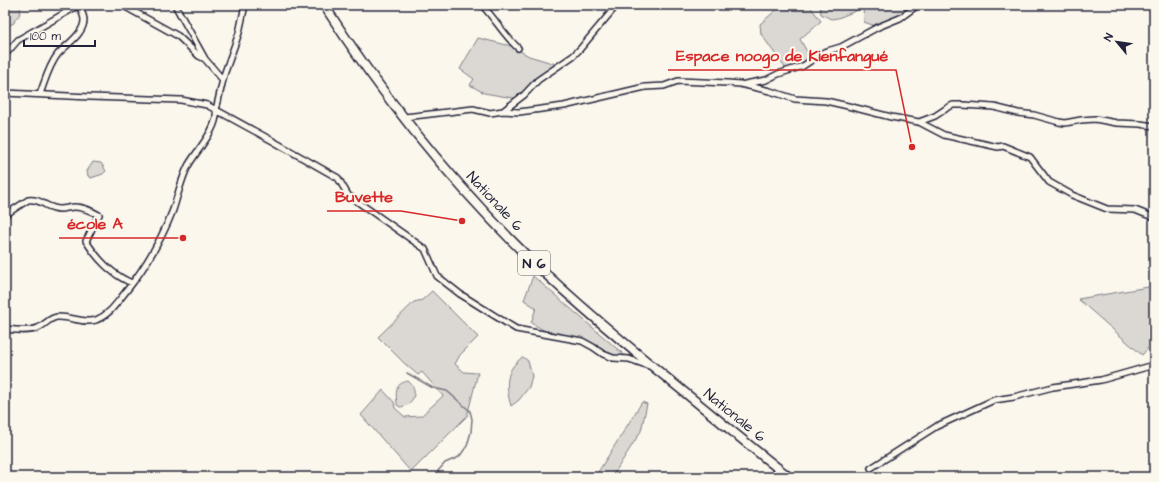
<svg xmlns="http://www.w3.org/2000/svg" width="1159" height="482" font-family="'Architects Daughter',sans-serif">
	<rect width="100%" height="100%" fill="#fbf7ec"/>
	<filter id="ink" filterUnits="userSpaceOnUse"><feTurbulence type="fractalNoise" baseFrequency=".025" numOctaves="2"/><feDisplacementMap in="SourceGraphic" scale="8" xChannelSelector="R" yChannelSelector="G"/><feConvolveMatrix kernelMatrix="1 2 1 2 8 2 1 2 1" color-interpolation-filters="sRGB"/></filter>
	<g filter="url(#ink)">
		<path fill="#dbd8d3" stroke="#7e7d87" d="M5,5H21C20,11 21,16 15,19L14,23L7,26L5,30Z
			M782,5H809L821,21L800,39L812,61L788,72L761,34L760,24Z
			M820,5H918L908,13L878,27L864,22L863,8L838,18L831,19L821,14Z
			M478,38L511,46L529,56L559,65L519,99L484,93L470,85L474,79L460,69Z
			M93,162L101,163L106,171L103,174L91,178L88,176L87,171Z
			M533,276L629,359L613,358L582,341L554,336L531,323L536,308L524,300Z
			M1154,286V341L1142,355L1078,299Z
			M432,291L478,337L460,355L455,364L464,372L478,373L467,416L411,472L361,415L383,390L394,402L395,408L405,417L421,416L443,396L422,372L418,375L405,364L378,337L414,302L422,300Z
			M523,357L528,361L532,376L529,387L519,400L511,406C505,386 505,369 523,357Z
			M408,381C420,390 413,406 400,407L397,405C396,392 394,384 408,381Z
			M642,402L647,404L641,431L612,477H595Z"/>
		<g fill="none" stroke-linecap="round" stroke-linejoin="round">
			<path stroke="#787681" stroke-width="1.5" d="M407,373L433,388L447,391L470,411L472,419L471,432L467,446L459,457L445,463L438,471L440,477"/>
			<g stroke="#22223b" stroke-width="8">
				<path id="street" d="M122,5L178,36L199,56L205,59
					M175,5L205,59L223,80
					M482,5C495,19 504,35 518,48
					M5,55L18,40L79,5
					M745,84L766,80L778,74L803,66L824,52L841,47L878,27L900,18L918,5
					M5,93L90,97L181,100L207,105L271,140L338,178L348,195L425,249L437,276L460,294L516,329L582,341L593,347L603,354L613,358L629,359L649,366
					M40,94C45,81 49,65 58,54C66,45 84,34 84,20C84,15 80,9 79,5
					M503,111L519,112L564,106L645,87L664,86L678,81L728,83L740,84L770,91L795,99L826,101L848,106L891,117L919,122L944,135L998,147L1003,146L1030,157L1049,182L1072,195L1107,209L1135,210L1150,216H1154
					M405,117L473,109L490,113L503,111L524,95L538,80L573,56L580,49L617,5
					M919,122L935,116L947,108L953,105H963L994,107L1018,113L1034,115L1059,122L1065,123L1081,120L1095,119L1117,123L1140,124L1154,126
					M5,215L28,200C39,198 44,206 54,208C62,211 67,207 75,207C84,207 91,211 99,215L86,241C98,260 112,275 132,283
					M5,329C15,330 29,332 38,328C45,325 49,318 57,317C70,316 83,324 96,320C109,315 116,304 124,294C145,268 161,241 173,210C178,195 181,180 188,166C196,151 219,128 216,110L224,75L239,33L245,5
					M871,468L937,426L994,400L1014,397L1053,387L1101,380L1154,365"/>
			</g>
			<g stroke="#22223b" stroke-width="11">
				<path id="primary" d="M324,5C380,93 447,176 521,250C565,294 613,334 662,374C704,408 746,443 789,477"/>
			</g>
			<use href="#street" stroke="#fbf7ec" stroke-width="5"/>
			<use href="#primary" stroke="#fbf7ec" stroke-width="8"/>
		</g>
	</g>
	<g text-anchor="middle" stroke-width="4" stroke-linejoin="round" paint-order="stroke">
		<rect fill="#fbf7ec" stroke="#636270" stroke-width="1" x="518" y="251" width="32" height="24" rx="3"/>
		<g font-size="14" font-weight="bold" fill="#22223b">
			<text x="534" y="268">N 6</text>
		</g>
		<g font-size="15" fill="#22223b" stroke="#fbf7ec">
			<text transform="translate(495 201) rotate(47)" y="5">Nationale 6</text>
			<text transform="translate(735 415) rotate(39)" y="5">Nationale 6</text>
		</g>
	</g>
	<path fill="none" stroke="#d62828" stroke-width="1.5" d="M912 147L896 70H668M462 221L401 211H327M183 238L131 238H59"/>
	<g fill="#d62828" stroke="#fbf7ec" stroke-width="1.5">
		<circle cx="912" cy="147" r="4"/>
		<circle cx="462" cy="221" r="4"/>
		<circle cx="183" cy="238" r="4"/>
	</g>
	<g font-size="16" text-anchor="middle" font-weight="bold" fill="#d62828" stroke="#fbf7ec" stroke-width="4" stroke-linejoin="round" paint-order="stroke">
		<text x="782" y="61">Espace noogo de Kienfangué</text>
		<text x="364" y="202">Buvette</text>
		<text x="95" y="229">école A</text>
	</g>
	<rect width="1159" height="482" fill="none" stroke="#fbf7ec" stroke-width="20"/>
	<rect x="10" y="10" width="1139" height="462" fill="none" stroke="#22223b" stroke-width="1.5" filter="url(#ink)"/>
	<g transform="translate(1117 42) rotate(299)" stroke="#fbf7ec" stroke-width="3" paint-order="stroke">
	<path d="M0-3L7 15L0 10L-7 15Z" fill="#22223b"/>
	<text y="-6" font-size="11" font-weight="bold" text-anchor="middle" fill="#22223b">N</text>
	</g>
	<path d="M24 40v6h71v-6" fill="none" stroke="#22223b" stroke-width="2"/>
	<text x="30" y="40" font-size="12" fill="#22223b" stroke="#fbf7ec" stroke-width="3" paint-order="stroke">100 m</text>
</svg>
